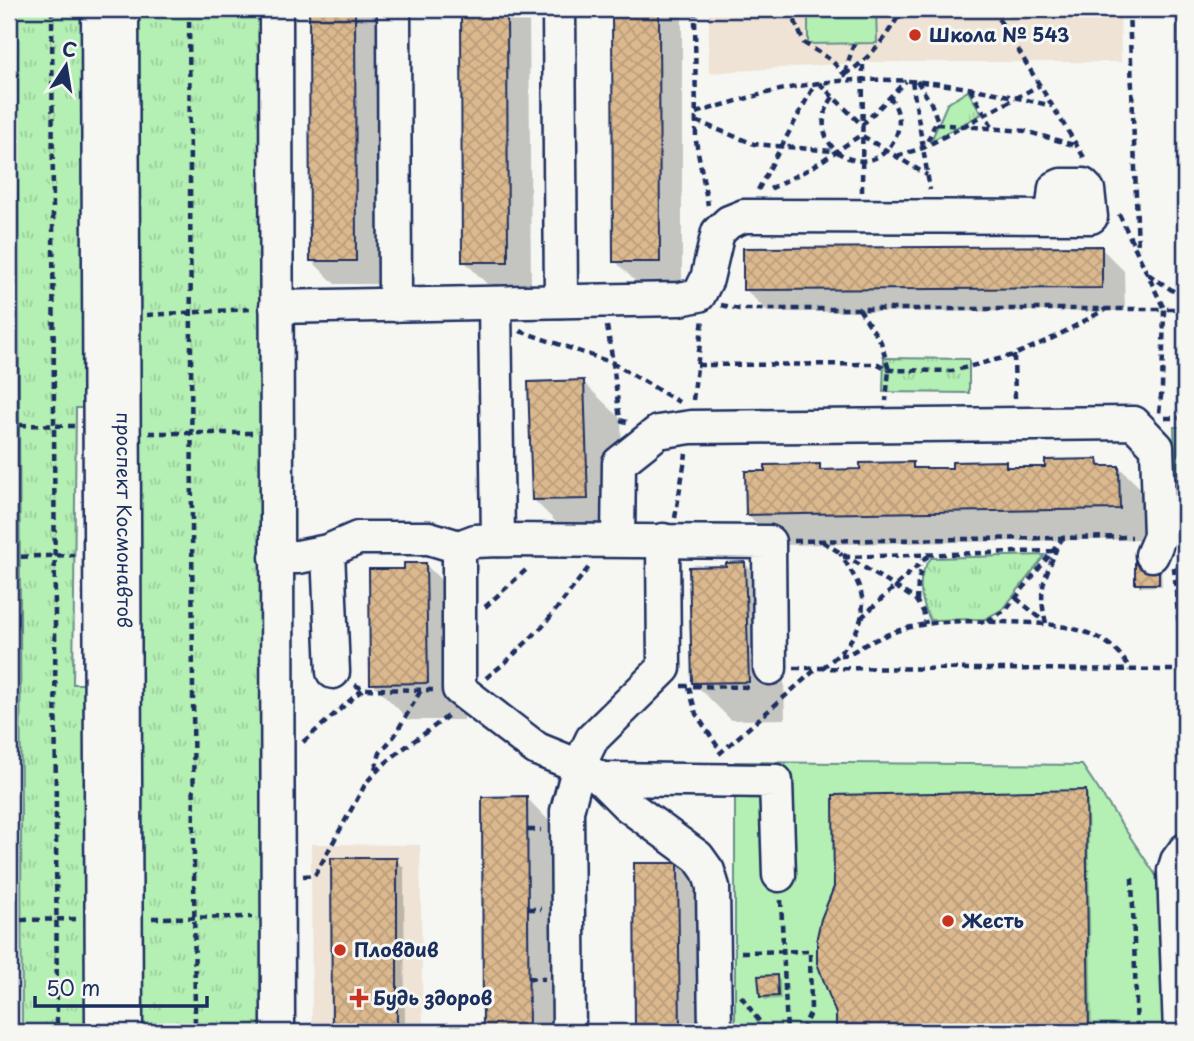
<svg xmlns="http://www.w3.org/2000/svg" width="1194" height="1041" font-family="'Playpen Sans',sans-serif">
	<defs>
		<pattern id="grass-tufts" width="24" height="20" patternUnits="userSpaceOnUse" patternTransform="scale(1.75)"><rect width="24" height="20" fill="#b4efb3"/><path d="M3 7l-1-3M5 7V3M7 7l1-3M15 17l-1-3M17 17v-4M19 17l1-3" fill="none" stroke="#9acd9c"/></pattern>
		<pattern id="building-cross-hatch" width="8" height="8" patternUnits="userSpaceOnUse" patternTransform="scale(1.75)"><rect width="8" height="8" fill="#dbb88d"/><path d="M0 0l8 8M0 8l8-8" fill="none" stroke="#bb9e7c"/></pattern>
	</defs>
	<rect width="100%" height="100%" fill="#f6f6f2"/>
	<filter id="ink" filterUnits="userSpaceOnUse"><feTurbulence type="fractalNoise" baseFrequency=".0143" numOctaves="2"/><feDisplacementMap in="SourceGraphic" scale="14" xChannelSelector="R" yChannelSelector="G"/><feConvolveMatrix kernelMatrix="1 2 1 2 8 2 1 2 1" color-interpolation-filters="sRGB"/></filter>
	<g filter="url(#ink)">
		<path fill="#eee3d4" d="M709,9H1120L1121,62H867L709,73Z
			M311,844L420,845L423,1032H312Z"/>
		<path fill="url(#grass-tufts)" stroke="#688f88" stroke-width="2" d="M17,9H84L86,408H76L73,684H87L89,1032H22Z
			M134,9H259L262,1032H138Z
			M968,91L982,114L931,141L947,104Z
			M884,358L969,359V393L883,392Z
			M1045,555L1004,608L996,613L985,619L930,620C920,598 915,578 931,558Z"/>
		<path fill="#b4efb3" stroke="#688f88" stroke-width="2" d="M808,9H876L877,43L808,44Z
			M1174,427H1185V486L1176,487Z
			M735,762L1082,765L1157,877L1165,1032H735Z"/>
		<path fill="#0003" d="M311,9H378V284H335L312,261Z
			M462,9H529L531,284H487L464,261Z
			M614,9H682V284H638L615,261Z
			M1180,9H1185V165Z
			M1101,248L1124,271L1125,311L768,312L745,289Z
			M583,382L621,419L625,535L571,537L534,500Z
			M1098,461L1104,467H1119L1150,498V539L778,545L747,514L819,466L825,472L862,471L912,464L919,470H954L1005,463L1011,469L1047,468Z
			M745,564L782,601L785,719L731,720L694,683L728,568Z
			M426,565L463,602L464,720H409L372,683L406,570Z
			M1161,565L1162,586L1140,587L1137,583Z
			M1085,791L1088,795L1092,1032H838L836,887Z
			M484,798H527L550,822L551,1032H485Z
			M333,860H396L404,868L405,1032H334Z
			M678,864L701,888L702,1032H636V865Z
			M776,977L780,980L781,999L765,1000L761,997Z"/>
		<path fill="url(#building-cross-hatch)" stroke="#1b2f5e" stroke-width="2" d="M309,9H355L356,261H310Z
			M461,9H507L508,262H462Z
			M612,9H659L660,262H613Z
			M1178,9H1185V215Z
			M1102,246V288L743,290V248Z
			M584,380L588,499L532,500L528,382Z
			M1098,459L1099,466H1119L1120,509L746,515L745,471H765V465L820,464V470L860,469V463L913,462V468H952V462L1006,461V467H1045V460Z
			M1159,559V584H1135V560Z
			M745,562L749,682L692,683L689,567L726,566V563Z
			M404,563H426L428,683L370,684L369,569H404Z
			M1086,790L1089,1032H836V1014L817,963V937L821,919L834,887L833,795Z
			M527,796L529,1032H483L482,797Z
			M331,858H397V1032H332Z
			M634,863H678L680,1032H635Z
			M777,975L778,996L760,997L758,976Z"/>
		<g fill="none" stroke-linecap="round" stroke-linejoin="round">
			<g stroke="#1b2f5e" stroke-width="37">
				<g id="minor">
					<path d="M98,9L102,1032"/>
					<path id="s1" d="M122,9L126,1032"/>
					<path d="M276,9L278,1032"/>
					<path d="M394,9L395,305"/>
					<path d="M559,9L561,301"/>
					<path d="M495,303L498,540"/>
					<path d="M276,307L680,299L699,295L707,279L718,232L729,222L744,216L1091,217L1088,190L1083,185H1061L1055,188L1052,216"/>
					<path d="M618,540L619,463L658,432L691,427L1134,423L1157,447L1160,536L1152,555"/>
					<path d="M459,547V689L537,749L579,766L601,779L626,804L698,857L708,871L713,887L715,1032"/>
					<path d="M328,551L333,672"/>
					<path d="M276,557H298L328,551L358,538H429L459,547L475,541L498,540L769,542L770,668"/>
					<path d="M601,779L776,781L779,875"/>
					<path d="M569,1032L567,811L579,766L592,739L664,668L663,540"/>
					<path d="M1180,1032L1174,871L1177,861L1185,850"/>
				</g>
			</g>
			<path stroke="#1b2f5e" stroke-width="4.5" stroke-dasharray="7 5" stroke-linecap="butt" d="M52,9L57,1032
				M189,9L195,1032
				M695,9L696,141L708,205
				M790,9L804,43L831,60L849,79
				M991,9L1002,24L1085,159
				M1129,9L1138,249
				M845,73L854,43
				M845,75C873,56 886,37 903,9
				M912,81L930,190
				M917,81L931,103L937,119L926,145
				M819,83L862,125L906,81
				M970,89L993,128
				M833,97C798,147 871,188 895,138C902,124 899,110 890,97
				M696,113C737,101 778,88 820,83C899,73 976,87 1052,106
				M696,121L754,144L833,151
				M936,124L1025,131L1077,146
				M897,156L923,148L1040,85
				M770,189L811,168L861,135L927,175
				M758,190L815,84
				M862,192L863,63
				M1119,214L1164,309H1185
				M1148,274L1185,299
				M721,305L739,309H1164L1162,388L1159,413
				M859,309L881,342L889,370L886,401
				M147,315L250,309
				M607,326L613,363L679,402
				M520,331L613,363L620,420L627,422
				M1014,355L1015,400
				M697,365L878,364L889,370L952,371L1014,355L1055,337L1106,309
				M693,400L703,319
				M1165,418H1185
				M20,425L74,426
				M149,433H252
				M675,518L686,454
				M794,541L1132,537
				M823,542L915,599L923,611L926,624
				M9,557L74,555
				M843,557L1053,551
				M1174,567L1185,701
				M1016,598L1045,622
				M917,602L918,581L922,566
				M485,607L528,568
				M861,618L929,555
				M987,621L1007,609L1063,538
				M1046,623C1037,586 1045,580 1057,547
				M840,655H847C869,642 891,631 916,626C942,620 970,621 997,622C1043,623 1107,622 1130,670
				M794,668L1185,670
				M822,668C850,648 874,617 857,582C852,572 846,563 840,553
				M486,678L506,662L544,625L589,567
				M355,685L363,689L433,690
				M681,686L752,687
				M689,687L696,714L722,753
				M303,742L363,689
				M719,754L815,670
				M375,769L380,753L395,735L421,690
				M528,830H541
				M303,876L315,875L366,783C391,753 421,738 450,714
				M1132,878L1137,1032
				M781,900L787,1032
				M528,909H541
				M152,918L252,917
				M21,920L76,919
				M741,952L810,951L811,1011L801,1032
				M528,978L545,979
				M741,996L767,1032"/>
			<use href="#minor" stroke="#f6f6f2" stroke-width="32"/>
		</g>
	</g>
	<g fill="#c8321e" stroke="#f6f6f2" stroke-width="2.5">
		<circle cx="915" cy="35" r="7"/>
		<circle cx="948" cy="921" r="7"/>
		<circle cx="340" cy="950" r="7"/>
		<path d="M355.5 987.5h7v7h7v7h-7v7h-7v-7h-7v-7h7z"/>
	</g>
	<g text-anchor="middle" stroke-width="6" stroke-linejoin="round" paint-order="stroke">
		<g font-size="19" font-weight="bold" fill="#1b2f5e" stroke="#f6f6f2" text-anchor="start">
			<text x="929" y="42">Школа № 543</text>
			<text x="962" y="928">Жесть</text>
			<text x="354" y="957">Пловдив</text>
			<text x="373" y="1005">Будь здоров</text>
		</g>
		<g font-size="19" fill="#1b2f5e" stroke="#f6f6f2">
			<text dy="7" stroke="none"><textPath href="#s1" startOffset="511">проспект Космонавтов</textPath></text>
		</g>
	</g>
	<rect width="1194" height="1041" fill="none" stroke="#f6f6f2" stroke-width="35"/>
	<rect x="18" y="18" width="1159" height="1006" fill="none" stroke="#1b2f5e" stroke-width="2.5" filter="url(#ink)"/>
	<g transform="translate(66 66) rotate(12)" stroke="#f6f6f2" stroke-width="5" paint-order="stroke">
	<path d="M0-5L12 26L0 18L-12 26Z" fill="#1b2f5e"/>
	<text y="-10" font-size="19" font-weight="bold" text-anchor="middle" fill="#1b2f5e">С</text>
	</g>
	<path d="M35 996v10h172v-10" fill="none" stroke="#1b2f5e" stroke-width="3.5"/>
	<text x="46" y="996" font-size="21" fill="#1b2f5e" stroke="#f6f6f2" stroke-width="5" paint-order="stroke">50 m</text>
</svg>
